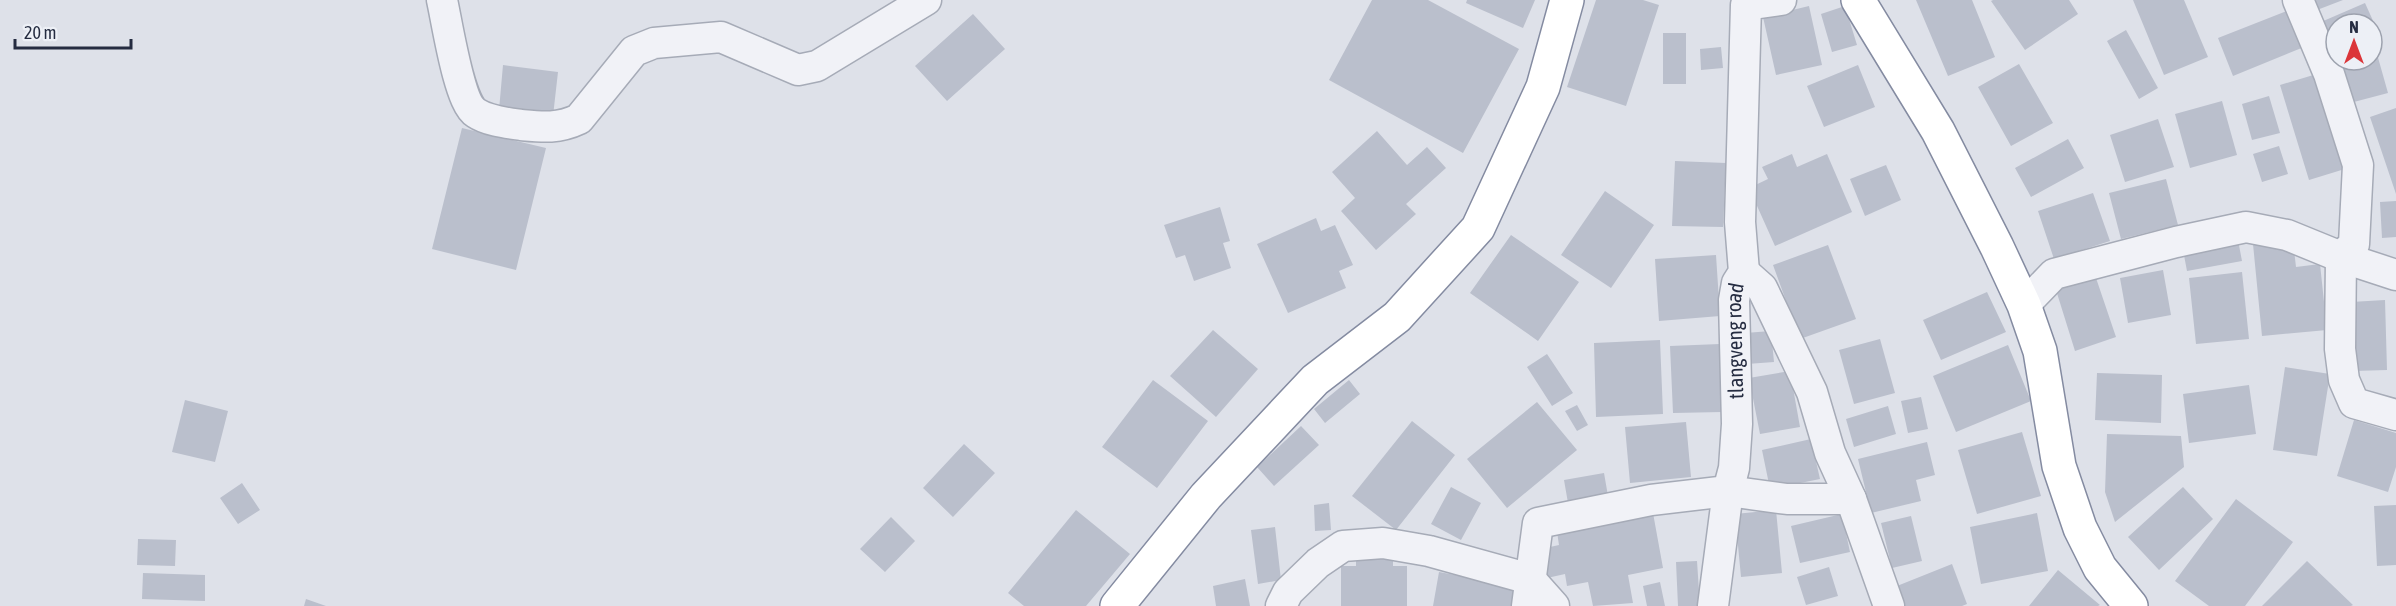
<svg xmlns="http://www.w3.org/2000/svg" width="2396" height="606" font-family="'Asap Condensed',sans-serif">
	<rect width="100%" height="100%" fill="#dee1e9"/>
	<path fill="#babfcc" d="M1372,0H1428L1519,49L1463,153L1329,80Z
		M1467,0H1535L1523,28L1466,3Z
		M1596,0H1643L1659,5L1626,106L1567,87Z
		M1916,0H1972L1995,57L1948,76Z
		M1993,0H2069L2078,14L2025,50L1991,1Z
		M2133,0H2184L2208,57L2164,75Z
		M2313,0H2343L2317,10Z
		M2365,3L2379,34L2372,37V24H2336V53L2321,22Z
		M1809,6L1822,65L1776,75L1763,17Z
		M1845,6L1857,45L1832,52L1821,14Z
		M2289,10L2304,47L2233,76L2218,38Z
		M973,14L1005,49L947,101L915,66Z
		M2126,30L2158,88L2139,99L2107,41Z
		M1663,33H1686V84H1663Z
		M1721,47L1723,68L1701,70L1700,49Z
		M2377,54L2388,93L2350,103L2339,65L2357,60H2372V56Z
		M2019,64L2053,123L2011,146L1978,87Z
		M503,65L558,72L553,116L499,110Z
		M1858,65L1875,107L1824,127L1807,86Z
		M2320,73L2348,168L2309,180L2280,85Z
		M2269,96L2280,133L2252,140L2242,104Z
		M2222,101L2237,155L2190,168L2175,114Z
		M2396,108V194L2370,117Z
		M2158,119L2174,167L2125,182L2110,135Z
		M462,128L546,148L516,270L432,249Z
		M1377,131L1407,165L1427,147L1446,168L1406,204L1416,214L1376,250L1341,211L1355,198L1332,172Z
		M2068,139L2084,168L2031,197L2015,168Z
		M2279,146L2288,174L2262,182L2253,154Z
		M1792,154L1797,167L1827,154L1852,212L1775,246L1749,188L1768,179L1762,167Z
		M1675,161L1726,163L1723,227L1672,226Z
		M1886,165L1901,200L1865,216L1850,179Z
		M2166,179L2178,225L2121,239L2109,193Z
		M1605,191L1654,225L1611,288L1561,255Z
		M2093,193L2110,241L2054,259L2038,211Z
		M2396,201V237L2382,238L2380,202Z
		M1220,207L1230,241L1223,243L1231,268L1194,281L1185,255L1176,258L1164,225Z
		M1316,218L1321,231L1335,225L1353,265L1339,271L1346,288L1288,313L1257,244Z
		M1511,235L1579,282L1538,341L1470,293Z
		M2238,240L2242,261L2187,271L2183,250Z
		M2293,241L2296,267L2320,264L2327,330L2262,336L2253,244Z
		M1828,245L1856,319L1800,339L1773,265Z
		M1716,255L1720,316L1659,321L1655,259Z
		M2163,270L2171,315L2128,323L2120,278Z
		M2242,272L2249,339L2196,344L2189,278Z
		M2096,278L2116,337L2075,351L2056,290Z
		M1987,292L2006,332L1941,360L1923,320Z
		M2385,300L2387,370L2354,371L2351,302Z
		M1213,330L1258,369L1216,417L1170,376Z
		M1771,331L1774,362L1747,364L1745,333Z
		M1880,339L1895,393L1854,404L1839,350Z
		M1660,340L1663,414L1596,417L1594,343Z
		M1720,344L1722,412L1673,413L1670,346Z
		M2008,345L2031,401L1956,432L1933,376Z
		M1547,354L1573,393L1552,406L1527,367Z
		M2285,367L2330,374L2317,456L2273,450Z
		M1790,371L1800,427L1760,434L1749,378Z
		M2097,373L2162,375L2161,423L2095,420Z
		M1153,380L1208,421L1157,488L1102,447Z
		M1349,380L1360,394L1325,423L1314,409Z
		M2249,385L2256,434L2189,443L2183,394Z
		M1921,397L1928,429L1908,433L1901,401Z
		M185,400L228,411L215,462L172,452Z
		M1537,402L1577,450L1507,508L1467,459Z
		M1577,405L1588,425L1577,431L1565,411Z
		M1888,406L1896,434L1854,447L1846,419Z
		M2354,420L2396,433V467L2388,492L2337,476Z
		M1412,421L1455,455L1396,530L1352,496Z
		M1686,422L1691,477L1630,483L1625,427Z
		M1301,426L1319,445L1274,486L1257,467Z
		M2022,432L2041,496L1977,514L1958,450Z
		M2107,434L2181,436L2184,467L2115,522L2105,492Z
		M1811,439L1820,479L1770,489L1762,450Z
		M1927,442L1935,475L1916,480L1921,501L1871,513L1858,459Z
		M964,444L995,473L953,517L923,488Z
		M1604,473L1608,496L1568,503L1564,480Z
		M242,483L260,510L238,524L220,498Z
		M1451,487L1481,503L1461,540L1431,524Z
		M2183,487L2213,519L2159,570L2128,537Z
		M2236,499L2293,542L2245,606H2209L2175,581Z
		M1329,503L1331,530L1315,531L1314,505Z
		M2396,505V565L2377,566L2374,506Z
		M1076,510L1130,554L1086,606H1024L1008,593Z
		M1776,510L1782,573L1741,577L1735,514Z
		M1653,513L1663,568L1628,575L1633,603L1593,606L1588,582L1567,586L1565,574L1547,578L1541,549L1559,545L1557,532Z
		M2037,513L2048,571L1981,584L1970,527Z
		M1842,514L1850,552L1800,563L1791,526Z
		M1911,516L1922,561L1892,568L1881,523Z
		M891,517L915,541L885,572L860,549Z
		M1275,527L1281,580L1258,584L1251,530Z
		M138,539L176,540L175,566L137,565Z
		M1356,556H1393V566H1407V606H1341V566H1356Z
		M1697,561L1700,606H1678L1676,562Z
		M2307,561L2353,605L2351,606H2262Z
		M1952,564L1967,604L1962,606H1905L1897,586Z
		M1829,567L1838,596L1806,605L1797,577Z
		M2058,570L2100,605L2098,606H2029Z
		M1439,572L1515,586L1512,606H1433Z
		M143,573L205,575V601L142,599Z
		M1245,579L1250,606H1216L1213,586Z
		M1660,582L1665,606H1647L1643,586Z
		M306,599L326,606H304Z"/>
	<g fill="none" stroke-linecap="round" stroke-linejoin="round">
		<g stroke="#a6abb7" stroke-width="33">
			<g id="street">
				<path d="M442,0C447,22 459,103 476,113C488,121 507,123 521,125C542,127 558,129 579,119L634,51L654,43L721,37L798,70L817,66L926,0"/>
				<path d="M2298,0L2329,74L2358,165L2354,244L2341,257L2340,349L2344,380L2354,403L2396,415"/>
				<path d="M1744,272L1762,288L1812,392L1830,453L1851,499L1889,606"/>
				<path d="M2024,305L2054,274L2176,242L2246,227L2287,235L2341,257L2396,275"/>
				<path d="M1281,606L1288,592L1318,563L1343,546L1383,543L1429,551L1530,579L1554,606"/>
				<path d="M1527,606L1538,523L1651,500L1728,491L1787,499H1851"/>
				<path id="s1" d="M1713,606L1728,491L1734,468L1737,424L1734,300L1737,283L1744,272L1740,222L1746,5L1781,0"/>
			</g>
		</g>
		<g stroke="#848ba1" stroke-width="36">
			<path id="highway" d="M1858,0L1938,131L1997,247L2024,305L2040,351L2059,466L2080,528L2100,568L2131,606
				M1117,606L1206,496L1315,380L1397,317L1478,228L1543,87L1567,0"/>
		</g>
		<use href="#street" stroke="#f1f2f7" stroke-width="30"/>
		<use href="#highway" stroke="#fff" stroke-width="33"/>
	</g>
	<g text-anchor="middle" stroke-width="6" stroke-linejoin="round" paint-order="stroke">
		<g font-size="21" fill="#252c41" stroke="#edf0f6">
			<text dy="7" stroke="none"><textPath href="#s1" startOffset="267">tlangveng road</textPath></text>
		</g>
	</g>
	<g transform="translate(2354 42)"><circle r="28" fill="#edf0f6" stroke="#9da2ae" stroke-width="1.5"/>
	<path d="M0-4.5L10 22L0 15L-10 22Z" fill="#db3539"/>
	<text y="-9" font-size="16" font-weight="bold" text-anchor="middle" fill="#252c41">N</text>
	</g>
	<path d="M15 39v9h116v-9" fill="none" stroke="#252c41" stroke-width="3"/>
	<text x="24" y="39" font-size="18" fill="#252c41" stroke="#edf0f6" stroke-width="4.5" paint-order="stroke">20 m</text>
</svg>
